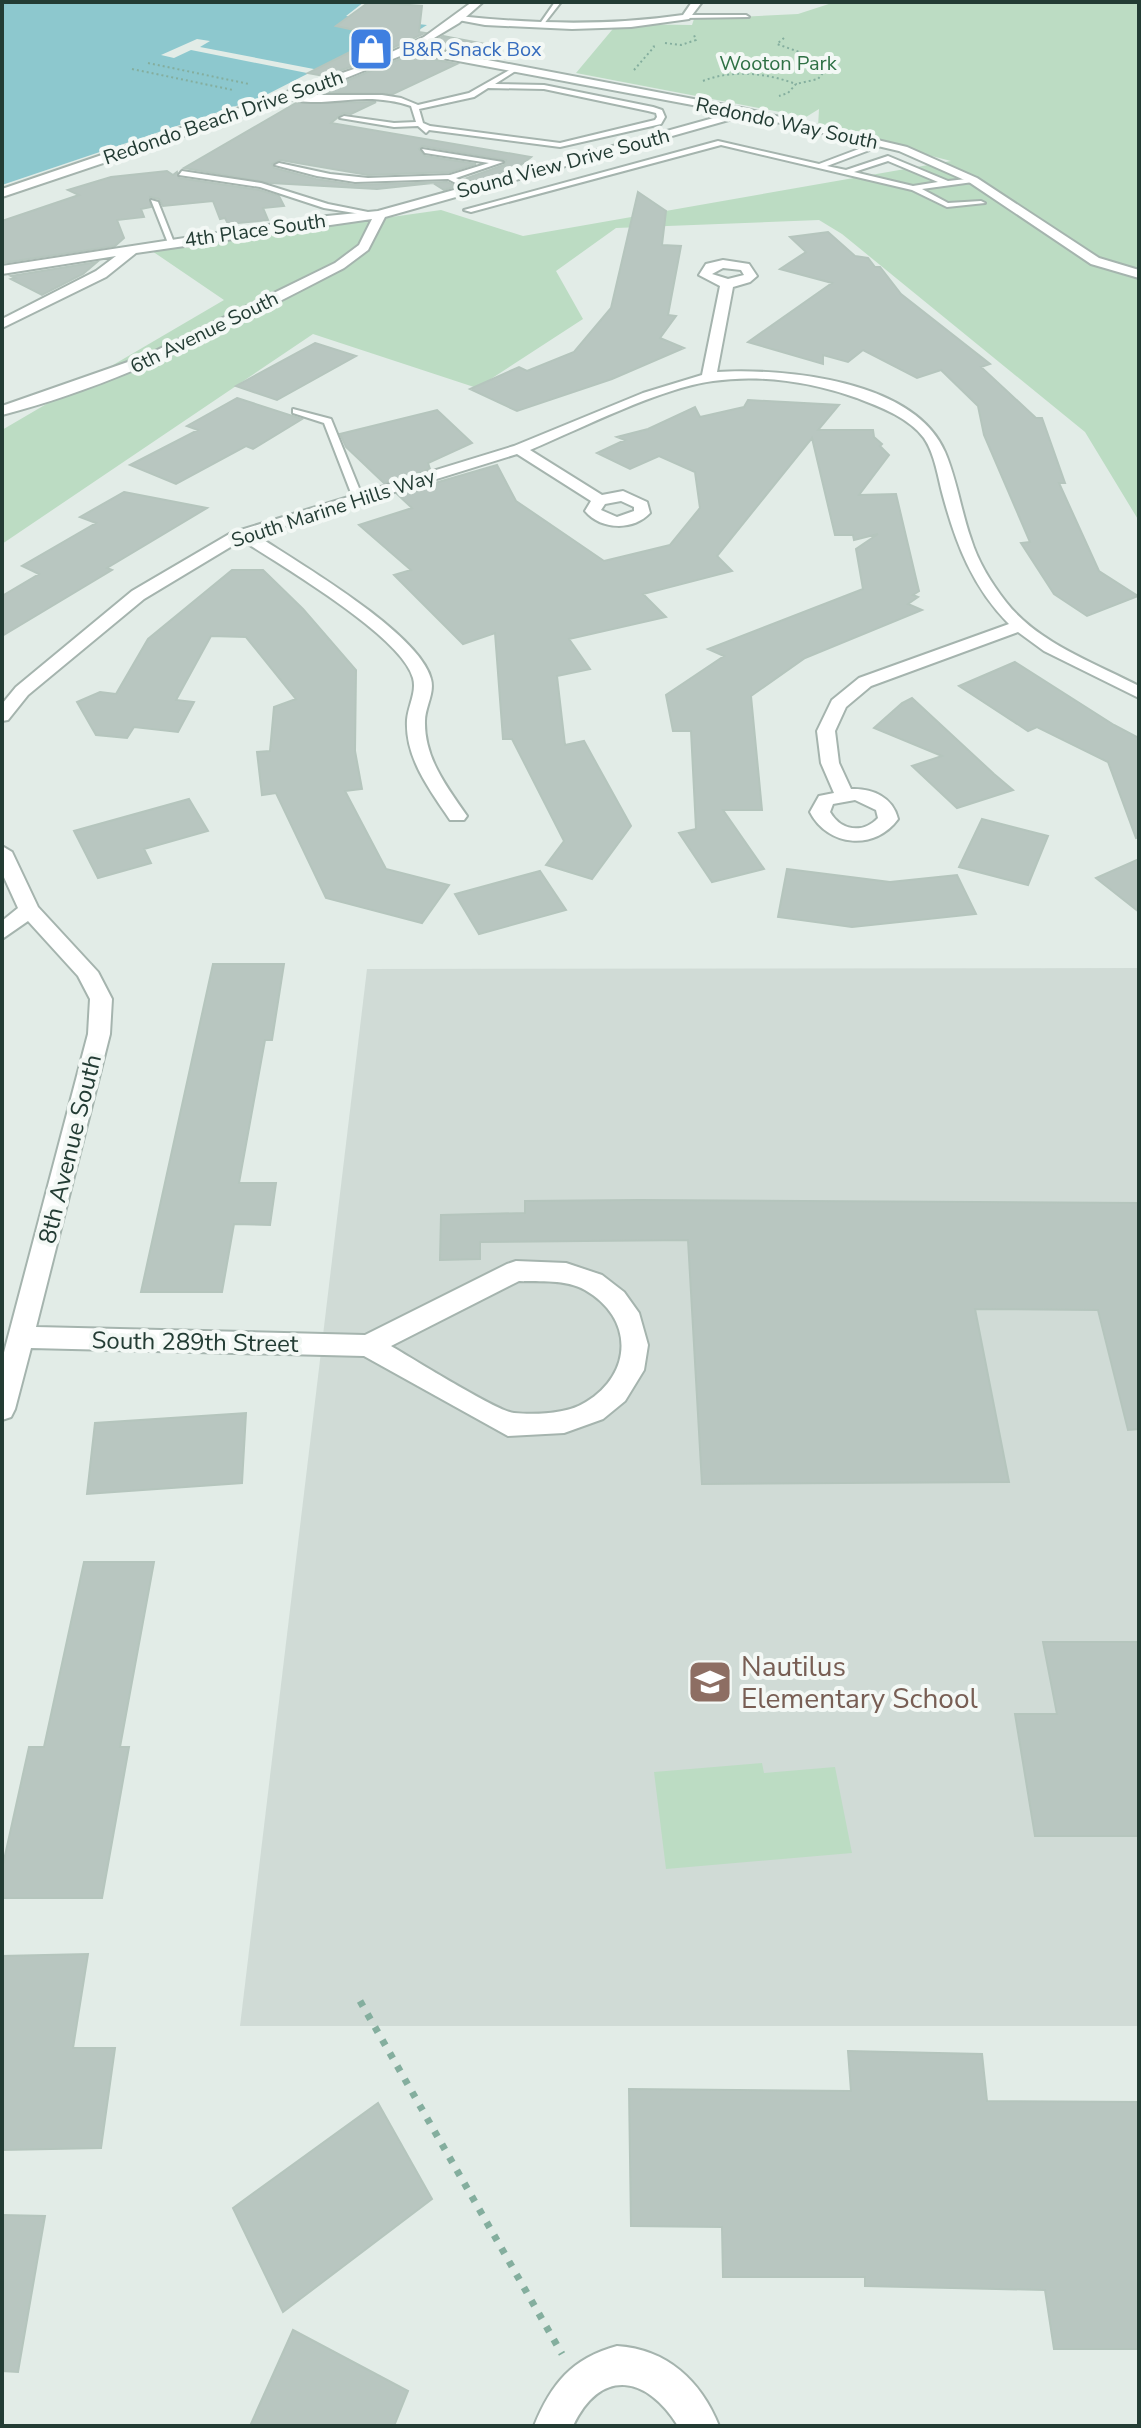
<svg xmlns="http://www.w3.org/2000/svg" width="1141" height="2428" font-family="'Nunito Sans',sans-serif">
	<rect width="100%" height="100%" fill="#e2ece7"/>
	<path fill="#d0dbd6" d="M1139,968V2026H240L367,969Z"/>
	<path fill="#bcdcc3" d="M835,2H1139V521L1085,432L842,234L819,220L616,228L556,271L583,319L477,388L313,334L2,544V430L224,300L152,251L441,210L523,236L951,161L818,127L819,109L806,117L576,73L617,24L692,25L694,19L798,14Z
		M762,1763L764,1773L835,1767L852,1853L666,1869L654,1772Z"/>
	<path fill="#8dc8ce" d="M2,2H364L346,16L427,25L399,42L362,46L260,98L2,185Z"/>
	<path fill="#e2ece7" d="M197,39L210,41L200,47L319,70L312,74L191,50L174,58L161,55Z"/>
	<path fill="#b8c6c0" stroke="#b5c5bd" stroke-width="2" d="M369,2L422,6L419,32L425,33L356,65L324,76L308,73L382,36L336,26Z
		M443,36L495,46L476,55L427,46Z
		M410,55L457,64L393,94L319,92Z
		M376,102L351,114L343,113L331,123L531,157L514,170L471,182L464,179L504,165L506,160L422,146L419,149L425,156L476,164L450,172L368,175L280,160L272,164L274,168L316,179L355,185L447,182L456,186L444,190L433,183L377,189L271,183L184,168L296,103Z
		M167,171L173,175L177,172L179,178L259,190L279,196L284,206L263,208L268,220L228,224L225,218L220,219L213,201L163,206L159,199L150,197L151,207L141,209L144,217L117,220L124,238L115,246L2,263V221L79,195L68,190L111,177Z
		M638,192L666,211L662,245L681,246L668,315L676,316L660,338L684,348L612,379L517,411L470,389L519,367L527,371L574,352L611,308Z
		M828,232L855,256L868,258L875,267H880L901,294L990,364L981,367L1036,418H1042L1065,483H1059L1099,571L1138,596L1087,616L1054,594L1021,543L1030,542L984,435L978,406L941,370L917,378L863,350L848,362L823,355V364L748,342L832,283L780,269L806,252L790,237Z
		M97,262L83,274L42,295L11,279L15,278L11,276Z
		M315,343L356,356L277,400L236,386Z
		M237,398L302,419L253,449L246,446L176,484L130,465L198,430L187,426Z
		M748,400L839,405L818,430H873L874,437L882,444L880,446L889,455L859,495L896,494L919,591L913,595L918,597L908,604L922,610L805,658L751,696L762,810H723L764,869L712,882L679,833L696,829L691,731H673L666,695L724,656L708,649L863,589L856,549L878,534L854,540L853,535H835L812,438L717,556L732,571L643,594L666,617L569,639L590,669L557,676L565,745L584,741L631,826L592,879L546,865L564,841L512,739H503L495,633L463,644L394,575L411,570L359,525L412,508L397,494L497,465L516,501L604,561L670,545L700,508L695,472L659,456L630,469L597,453L625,440L617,437L648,429L695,407L700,417L744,407Z
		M437,410L472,443L428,463L430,469L384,483L346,447L340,434Z
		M124,492L207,508L107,568L112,570L2,636V596L39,574L22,566L96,523L80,517Z
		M232,570H263L303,609L356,670L355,751L362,789L345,791L386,869L449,885L422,923L326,898L276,793L262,795L257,752L270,751L274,707L296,699L246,637L211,636L176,700L194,702L178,732L134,727L127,738L96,735L77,702L100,692L116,694L148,639Z
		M1015,662L1114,725L1139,738V837L1136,838L1108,762L1037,727L1028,731L959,686Z
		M912,698L994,774L1013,790L957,808L912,766L942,756L874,728L902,703Z
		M189,799L208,831L144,849L151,863L98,878L74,831Z
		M982,819L1048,836L1028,885L959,867Z
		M1139,859V912L1096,878Z
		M787,869L890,882L957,875L976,914L852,927L778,917Z
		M540,871L566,910L479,934L455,894Z
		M213,964H284L272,1040H265L239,1183H276L270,1225L234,1224L222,1292H141Z
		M640,1200L1139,1203V1429L1128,1430L1098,1310L975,1309L1009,1482L702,1484L688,1240L480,1242V1259L440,1260L441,1215L525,1213V1201Z
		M246,1413L242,1483L87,1494L95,1423Z
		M84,1562H154L120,1747H129L102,1898H2V1869L29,1747H44Z
		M1043,1642H1139V1836H1035L1015,1714H1057Z
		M88,1954L73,2048H115L101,2148L2,2150V1956Z
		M848,2051L982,2054L987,2101L1139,2102V2349H1054L1045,2290L865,2286V2277H723L722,2227L631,2226L629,2089L851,2091Z
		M378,2103L432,2199L283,2312L233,2208Z
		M2,2215L45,2216L18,2372L2,2371Z
		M293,2330L408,2391L394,2426H250Z"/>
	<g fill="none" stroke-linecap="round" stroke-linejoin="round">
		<g stroke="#a5b4ae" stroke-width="4">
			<path id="service" d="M555,2H561L543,25H539Z
				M686,15H746L749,17L684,18Z
				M515,67L517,70L495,84L544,85L653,107L662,110L665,117L661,124L560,147L429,130L426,133L418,126L394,127L340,118L344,116L394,123L416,122L411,106C396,101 382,99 367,99C341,99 308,107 284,97L288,95H382L401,98L418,105L469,93ZM488,88L544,89L648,111L656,113L657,117L655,120L560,143L430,126L423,123L419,109L474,97Z
				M718,141L819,164L880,141L883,145L827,166L846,170L888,156L948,181L976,178L973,182L922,189L948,203L981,201L985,203L947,207L912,190L721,145L471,212L464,210ZM888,161L938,182L913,186L854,172Z
				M422,149L503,162L456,178L472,186L469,190L448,179L355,182L317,176L275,165L279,163L330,174L368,178L450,175L489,163L425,153Z
				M182,171L261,183L328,204L383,215L379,217L324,208L260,187L179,175Z
				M151,200L158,202L175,245L168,243Z
				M293,409L331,419L363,498L362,500L353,498L324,423L293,413Z"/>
		</g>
		<g stroke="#a5b4ae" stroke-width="4">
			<path id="minor" d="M692,2H702L689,19L631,27L572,29L485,25L453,19L458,16C533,24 608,26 683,15Z
				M746,109L751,112L750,114L385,217L368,250L344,268C234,325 123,384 2,415V406L145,356L335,263L359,245L372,219L136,253L106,277L2,328V319L96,271L116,256L2,274V266L327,216L378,211Z
				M723,260L749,264L757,276L750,282L733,287L717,372C785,368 914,380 945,452C957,480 961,511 971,539C978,562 992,584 1006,602C1038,643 1095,663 1139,686V698L1044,651L1018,632L871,686L846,707L835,731L839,763L851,789C872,788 893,797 898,819C875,851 828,847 810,812L819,796L834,793L821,763L817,731L832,700L859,678L1009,624C973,588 956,544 943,496C938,478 935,454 924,438C908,417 880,407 857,398C812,382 760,374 713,381C660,388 582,428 530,450L602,495L623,491L647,502L650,513C633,531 601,530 585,511L591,501L517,454L256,535C297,562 420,633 431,679C435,693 425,707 425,721C424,758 447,787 467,816L464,820H450C430,790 405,758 407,720C408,706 417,692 413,678C402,636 280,565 242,540L144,599L28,695L8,720L2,721V704L16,687L132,591L231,533L514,446L643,393L702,375L720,286L699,275L706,264ZM723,268L741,270L744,275L728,279L712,274ZM621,501L634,507V511L617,517L601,510L605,504ZM855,800L876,810L878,818C863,834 841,831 830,812L833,804Z
				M2,846L12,852L38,907L98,972L112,999L110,1034L36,1327L365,1335L507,1264L516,1261L566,1263L602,1275L624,1292L639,1313L648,1345L644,1370L625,1401L603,1419L564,1433L508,1436L364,1356L31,1348L15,1409L11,1417L2,1420V1360L88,1034L90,999L78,976L28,921L2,939V921L18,908L2,873ZM519,1281C540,1282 566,1279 585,1290C634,1318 633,1373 586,1402C568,1414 535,1415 514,1413C498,1412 412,1358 391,1346Z
				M617,2346C667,2349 701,2381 719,2426H678C647,2376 601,2367 573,2426H534C551,2384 572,2358 617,2346Z"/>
		</g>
		<g stroke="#a5b4ae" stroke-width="4">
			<path id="tertiary" d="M472,2H483L459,23L419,47L746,109L907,147L977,178L1099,258L1139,270V278L1091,264L969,182L899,151L746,115L410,52L294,99L2,197V189L357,68L424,37Z"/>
		</g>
		<path stroke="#84ae9e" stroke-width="2" stroke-dasharray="2 3" stroke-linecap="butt" d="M784,38L777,44L802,53L826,69L818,79L796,84
			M665,43L681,45L696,40L694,35
			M148,63L249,84
			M132,69L233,90
			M634,70L654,47L653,44
			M703,81C733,69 766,73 796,84L788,93L779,96"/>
		<path stroke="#84ae9e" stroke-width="7" stroke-dasharray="6 9" stroke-linecap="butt" d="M360,2001L562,2354"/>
		<use href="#service" fill="#fff" fill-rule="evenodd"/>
		<use href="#minor" fill="#fff" fill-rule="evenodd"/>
		<use href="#tertiary" fill="#fff" fill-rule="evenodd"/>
	</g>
	<defs>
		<g id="shop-square" transform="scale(2.3)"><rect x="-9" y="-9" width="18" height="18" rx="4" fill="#3f7fe0" stroke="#f3f8f5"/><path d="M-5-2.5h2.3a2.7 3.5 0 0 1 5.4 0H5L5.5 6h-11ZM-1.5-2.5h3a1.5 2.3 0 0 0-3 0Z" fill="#fff"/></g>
		<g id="school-square" transform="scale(2.3)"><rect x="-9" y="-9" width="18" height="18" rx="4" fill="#8d6e63" stroke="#f3f8f5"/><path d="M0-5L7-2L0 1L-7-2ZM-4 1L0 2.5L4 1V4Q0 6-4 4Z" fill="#fff"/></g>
	</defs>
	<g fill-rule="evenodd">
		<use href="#shop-square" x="371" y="49"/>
		<use href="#school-square" x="710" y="1682"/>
	</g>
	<g text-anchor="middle" stroke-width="8" stroke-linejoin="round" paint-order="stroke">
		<g font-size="20" fill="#366cbe" stroke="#f3f8f5" text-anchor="start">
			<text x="402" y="56">B&amp;R Snack Box</text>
		</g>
		<g font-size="20" fill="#2f7145" stroke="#f3f8f5">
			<text x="778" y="70">Wooton Park</text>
		</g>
		<g font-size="20" fill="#233c34" stroke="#f3f8f5">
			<text transform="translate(223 117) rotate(-19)" y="7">Redondo Beach Drive South</text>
			<text transform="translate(787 123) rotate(12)" y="7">Redondo Way South</text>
			<text transform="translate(563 163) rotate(-15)" y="7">Sound View Drive South</text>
			<text transform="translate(255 230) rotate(-8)" y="7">4th Place South</text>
			<text transform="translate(204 332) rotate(-26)" y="7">6th Avenue South</text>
			<text transform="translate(333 508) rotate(-18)" y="7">South Marine Hills Way</text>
		</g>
		<g font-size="24" fill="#233c34" stroke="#f3f8f5">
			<text transform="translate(70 1149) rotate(-76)" y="8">8th Avenue South</text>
			<text transform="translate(195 1342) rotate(1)" y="8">South 289th Street</text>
		</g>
		<g font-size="28" fill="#785e54" stroke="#f3f8f5" text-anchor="start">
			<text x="741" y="1676">Nautilus<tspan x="741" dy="32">Elementary School</tspan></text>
		</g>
	</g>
	<rect width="1141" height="2428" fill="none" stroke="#233c34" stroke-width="8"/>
</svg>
